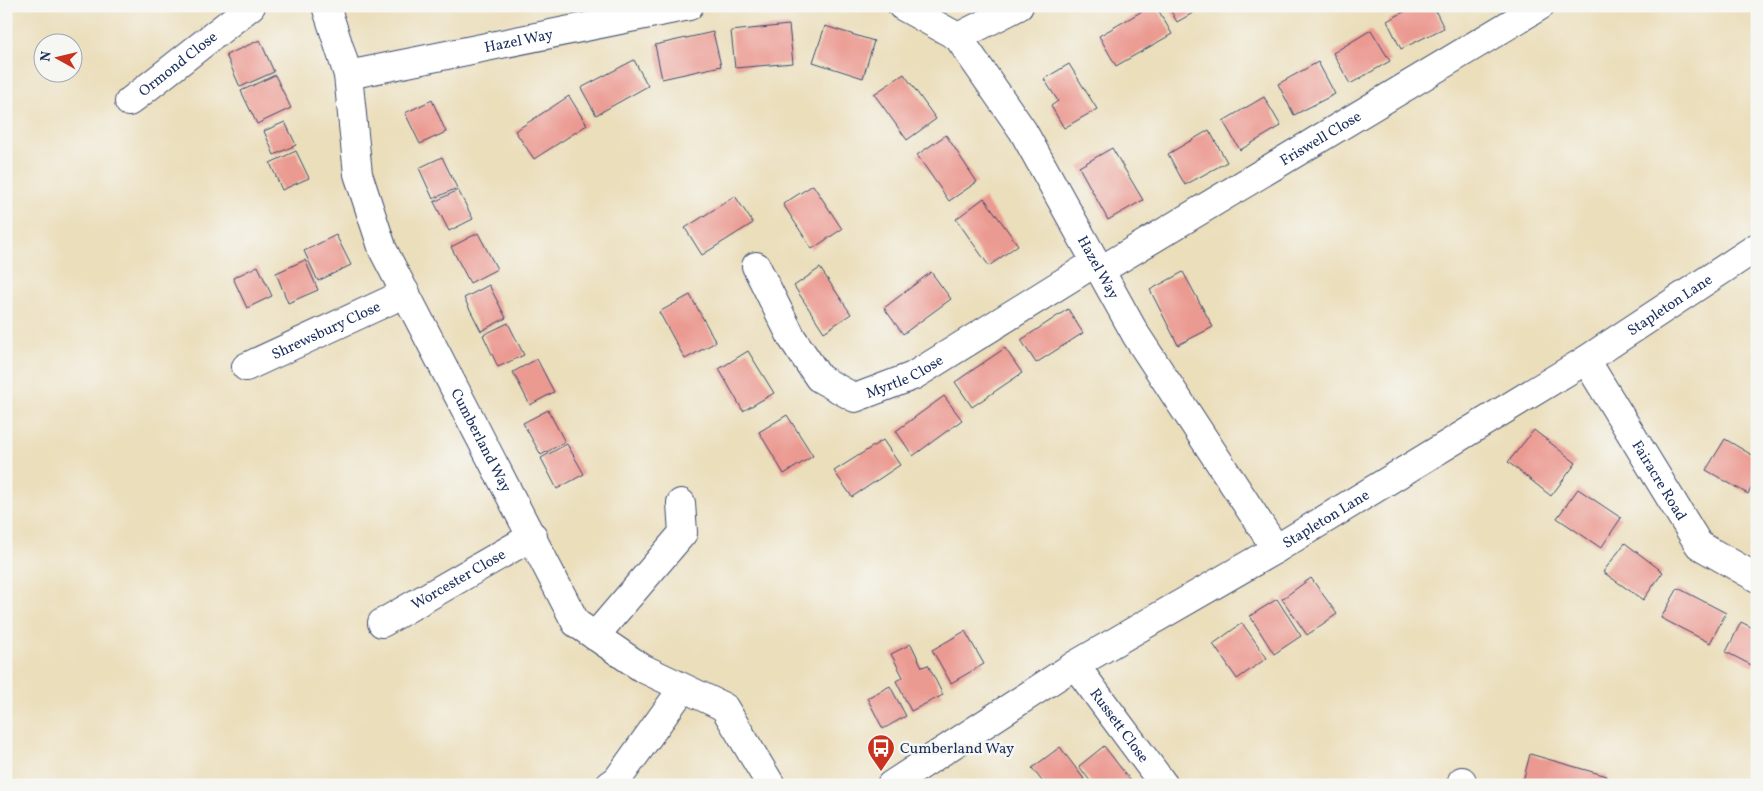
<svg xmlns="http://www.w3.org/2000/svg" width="1763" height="791" font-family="Vollkorn,serif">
	<rect width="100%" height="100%" fill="#f6f6f2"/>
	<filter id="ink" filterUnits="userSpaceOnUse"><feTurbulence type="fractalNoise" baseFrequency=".02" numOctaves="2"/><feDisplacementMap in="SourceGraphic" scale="10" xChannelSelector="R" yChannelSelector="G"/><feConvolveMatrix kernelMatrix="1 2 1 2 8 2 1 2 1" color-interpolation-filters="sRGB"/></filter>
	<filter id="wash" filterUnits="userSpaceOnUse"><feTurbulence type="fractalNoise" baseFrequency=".0096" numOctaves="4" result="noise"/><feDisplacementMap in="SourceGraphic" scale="20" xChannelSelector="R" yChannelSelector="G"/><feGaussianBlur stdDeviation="1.12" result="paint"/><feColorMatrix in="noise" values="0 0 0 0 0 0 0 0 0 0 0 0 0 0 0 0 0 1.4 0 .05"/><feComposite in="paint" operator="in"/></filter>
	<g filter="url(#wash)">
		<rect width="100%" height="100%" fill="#ebdebb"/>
		<g id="blocks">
			<path fill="#eb9a91" d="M1151,6H1156L1172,34L1116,66L1099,36Z
				M1168,6H1205L1177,22Z
				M1415,6H1433L1444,28L1401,49L1387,21Z
				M789,25L793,63L735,68L731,31Z
				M825,26L874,41L863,78L813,62Z
				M1371,30L1390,61L1350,84L1333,53Z
				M713,32L721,66L662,79L655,45Z
				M260,40L274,72L240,87L226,55Z
				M634,60L648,86L596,115L581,88Z
				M1318,62L1335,94L1294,115L1278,84Z
				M1069,64L1097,109L1064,128L1051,106L1058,101L1044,79Z
				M904,74L936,119L907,140L874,94Z
				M275,75L291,108L257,124L241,91Z
				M569,96L587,125L534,159L515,131Z
				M1264,97L1281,126L1240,150L1223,121Z
				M432,100L446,132L420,144L405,113Z
				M285,122L296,145L274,155L264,131Z
				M1209,130L1227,162L1185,185L1168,154Z
				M946,135L977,182L949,201L917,155Z
				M1112,148L1143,200L1108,220L1079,167Z
				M296,151L309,178L282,190L270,163Z
				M442,157L457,188L433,199L419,168Z
				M813,185L842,229L812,249L783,204Z
				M458,190L473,219L449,231L434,202Z
				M735,196L753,223L702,255L685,228Z
				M984,198L1018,245L989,266L956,219Z
				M478,233L497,269L470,283L451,247Z
				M336,235L351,265L318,281L304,251Z
				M305,260L318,290L288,303L276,273Z
				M258,266L272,296L247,308L233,278Z
				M820,268L851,314L824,332L794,286Z
				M931,272L951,299L903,334L884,308Z
				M1183,272L1213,327L1178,345L1150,290Z
				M489,285L506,318L481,331L464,298Z
				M690,295L716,342L685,359L659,312Z
				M1068,309L1083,333L1036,363L1021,340Z
				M508,323L524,355L498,367L483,335Z
				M1005,348L1022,373L972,407L955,382Z
				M748,351L774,393L743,411L719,369Z
				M537,359L554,392L530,405L513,372Z
				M944,396L962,420L913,456L896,431Z
				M548,410L565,442L541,455L523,423Z
				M787,415L813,456L784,474L759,432Z
				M1534,430L1576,463L1551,496L1508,462Z
				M1725,439L1757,458V479L1748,494L1706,470Z
				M883,440L900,465L852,497L834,471Z
				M567,444L584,474L557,489L541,458Z
				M1578,489L1621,518L1601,548L1557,518Z
				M1625,543L1663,572L1643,600L1603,572Z
				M1311,578L1337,614L1307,635L1282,599Z
				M1678,588L1726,613L1710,643L1661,618Z
				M1277,599L1301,636L1274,654L1250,616Z
				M1741,622L1757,630V668L1726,652Z
				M1242,623L1267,658L1237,679L1213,644Z
				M965,631L984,664L951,683L932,650Z
				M911,644L922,667L928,665L943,695L911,711L896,681L903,677L891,654Z
				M890,686L906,716L883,729L867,698Z
				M1104,746L1134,785H1093L1079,766Z
				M1060,747L1084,779L1076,785H1045L1032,768Z
				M1530,754L1607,776L1605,785H1522Z"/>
		</g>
	</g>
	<g filter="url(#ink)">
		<use href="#blocks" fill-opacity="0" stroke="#3a496c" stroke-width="1"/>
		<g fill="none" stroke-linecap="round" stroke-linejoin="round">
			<g stroke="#3a496c" stroke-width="30">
				<g id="minor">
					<path id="s1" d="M326,6L348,75L358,174L383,250L576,623L642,668L724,707L771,785"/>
					<path id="s2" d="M902,6L958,37L1023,131L1136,335L1276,549"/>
					<path d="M958,37L1019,6"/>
					<path id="s3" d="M348,75L689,6"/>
					<path id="s4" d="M129,102L251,6"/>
					<path id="s5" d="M756,266L792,338L819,378L855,398L913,376L1096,262"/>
					<path id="s6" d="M1101,270L1540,6"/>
					<path id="s7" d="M1586,360L1699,545L1757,578"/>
					<path id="s8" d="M246,367L406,293"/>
					<path id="s9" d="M382,623L533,536"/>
					<path d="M595,636L683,533L681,503"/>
					<path id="s10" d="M1075,665L1164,785"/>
					<path d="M1462,781V785"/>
					<path d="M610,785L617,780L683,688"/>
					<path id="s11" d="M891,785L1075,665L1276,549L1586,360L1757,247"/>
				</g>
			</g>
			<use href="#minor" stroke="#fff" stroke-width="28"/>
		</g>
	</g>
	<defs>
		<g id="bus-pin" transform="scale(1.4375)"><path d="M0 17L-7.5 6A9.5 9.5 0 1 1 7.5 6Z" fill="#c8321e" stroke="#f6f6f2"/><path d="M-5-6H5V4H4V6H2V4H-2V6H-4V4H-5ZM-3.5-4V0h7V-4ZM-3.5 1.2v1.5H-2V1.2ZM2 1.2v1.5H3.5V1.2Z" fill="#fff"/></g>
	</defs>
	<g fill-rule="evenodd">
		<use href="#bus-pin" x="881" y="748"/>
	</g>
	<g text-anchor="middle" stroke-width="5" stroke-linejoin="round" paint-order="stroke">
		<g font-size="15" fill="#1b2f5e" stroke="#f6f6f2">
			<text dy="5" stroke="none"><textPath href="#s3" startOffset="174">Hazel Way</textPath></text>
			<text dy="5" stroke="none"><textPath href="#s4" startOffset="62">Ormond Close</textPath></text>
			<text dy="5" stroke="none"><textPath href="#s6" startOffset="256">Friswell Close</textPath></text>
			<text dy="5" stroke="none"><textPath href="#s2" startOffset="334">Hazel Way</textPath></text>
			<text dy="5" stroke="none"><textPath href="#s11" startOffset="915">Stapleton Lane</textPath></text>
			<text dy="5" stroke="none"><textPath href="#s8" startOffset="88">Shrewsbury Close</textPath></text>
			<text dy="5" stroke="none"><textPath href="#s5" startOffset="224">Myrtle Close</textPath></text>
			<text dy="5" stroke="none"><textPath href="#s1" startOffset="466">Cumberland Way</textPath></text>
			<text dy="5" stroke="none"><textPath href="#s7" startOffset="141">Fairacre Road</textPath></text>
			<text dy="5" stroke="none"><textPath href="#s11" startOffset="510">Stapleton Lane</textPath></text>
			<text dy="5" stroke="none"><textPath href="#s9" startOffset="88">Worcester Close</textPath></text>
			<text dy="5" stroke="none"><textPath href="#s10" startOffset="75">Russett Close</textPath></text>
		</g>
		<g font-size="15" fill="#1b2f5e" stroke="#f6f6f2" text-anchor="start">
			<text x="900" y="753">Cumberland Way</text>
		</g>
	</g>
	<rect width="1763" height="791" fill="none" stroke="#f6f6f2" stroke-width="25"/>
	<g transform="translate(58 58) rotate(278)"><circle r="24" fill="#f6f6f2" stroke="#9ea6b7"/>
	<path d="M0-4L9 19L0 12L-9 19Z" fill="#c8321e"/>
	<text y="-8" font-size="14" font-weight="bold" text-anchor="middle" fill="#1b2f5e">N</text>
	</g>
</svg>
